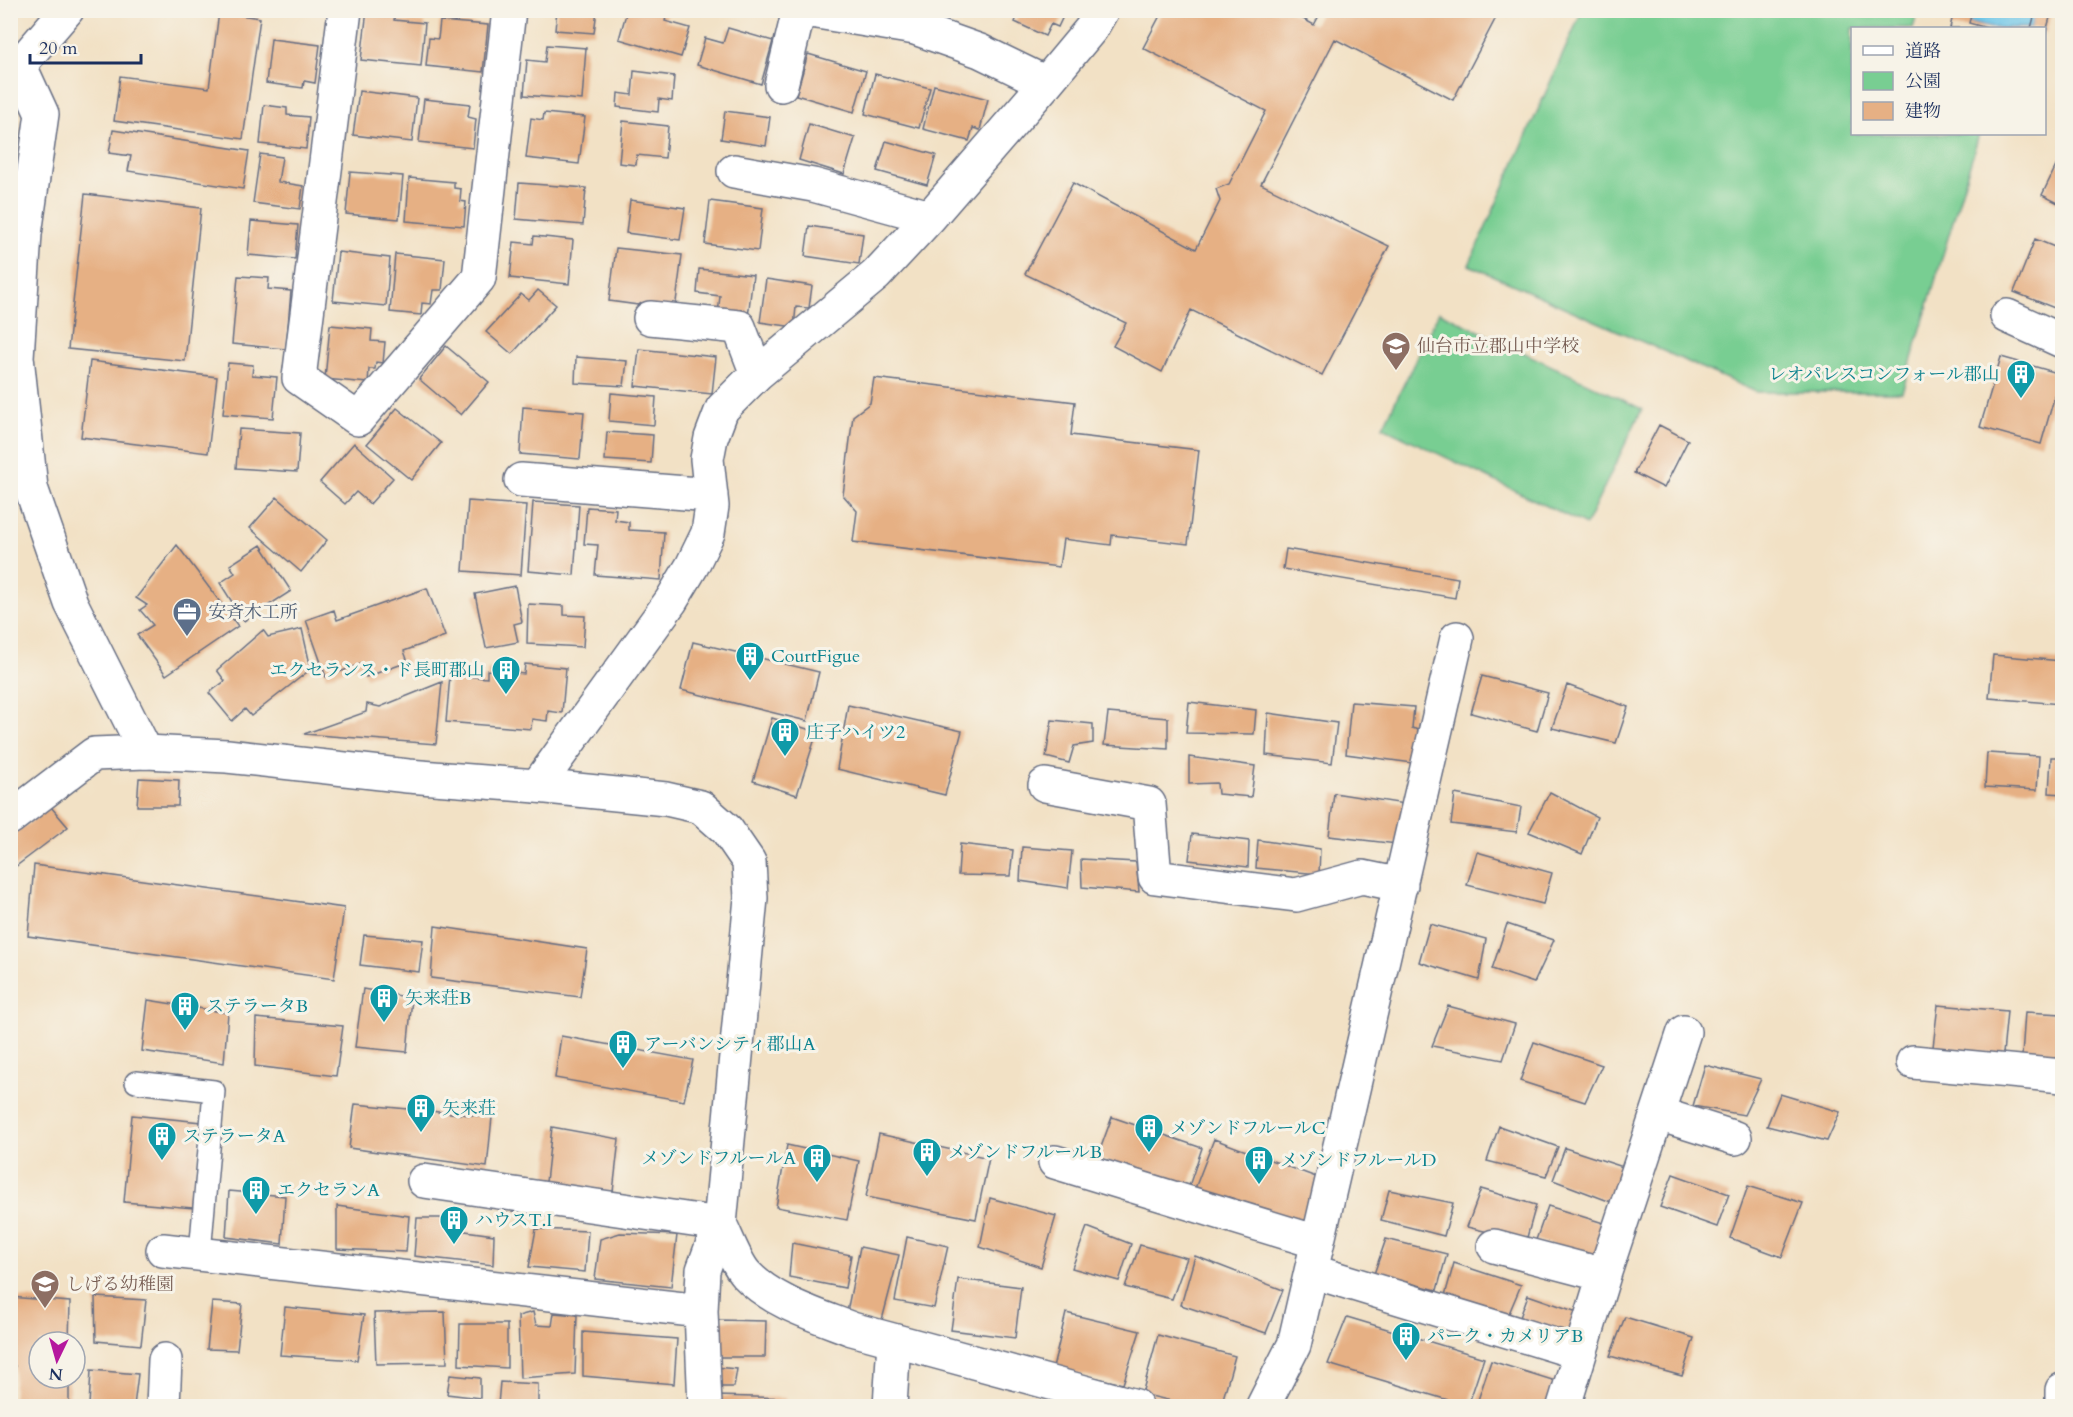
<svg xmlns="http://www.w3.org/2000/svg" width="2073" height="1417" font-family="Cardo,'Noto Serif JP',serif">
	<rect width="100%" height="100%" fill="#f7f3e8"/>
	<filter id="ink" filterUnits="userSpaceOnUse"><feTurbulence type="fractalNoise" baseFrequency=".0167" numOctaves="2"/><feDisplacementMap in="SourceGraphic" scale="12" xChannelSelector="R" yChannelSelector="G"/><feConvolveMatrix kernelMatrix="1 2 1 2 8 2 1 2 1" color-interpolation-filters="sRGB"/></filter>
	<filter id="wash" filterUnits="userSpaceOnUse"><feTurbulence type="fractalNoise" baseFrequency=".008" numOctaves="4" result="noise"/><feDisplacementMap in="SourceGraphic" scale="24" xChannelSelector="R" yChannelSelector="G"/><feGaussianBlur stdDeviation="1.35" result="paint"/><feColorMatrix in="noise" values="0 0 0 0 0 0 0 0 0 0 0 0 0 0 0 0 0 1.4 0 .05"/><feComposite in="paint" operator="in"/></filter>
	<g filter="url(#wash)">
		<rect width="100%" height="100%" fill="#f2e1c5"/>
		<path fill="#78ce92" stroke="#4a7e78" stroke-width="1.5" d="M1582,11H1918L1913,28H1852V134H1979L1902,392H1756L1469,265Z
			M1439,312L1642,409L1586,525L1383,427Z"/>
		<path fill="#6ac5e8" stroke="#427aa3" stroke-width="1.5" d="M1972,11H2036L2031,28H1991L1969,23Z"/>
		<g id="blocks">
			<path fill="#e6b084" d="M367,10H395L394,20L425,23L421,66L361,60Z
				M557,10H597L594,33L555,30Z
				M627,10H668L665,21L690,28L681,57L619,39Z
				M1020,10H1066L1058,27L1051,24L1045,36L1015,22Z
				M1163,10H1287L1314,25L1322,10H1500L1453,100L1335,39L1261,184L1389,246L1322,375L1191,310L1162,372L1113,346L1126,323L1025,274L1073,183L1196,249L1220,201L1216,189L1229,184L1266,111L1143,48Z
				M1954,10H1972L1969,23L1987,28H1950Z
				M2036,10H2052L2045,36L2044,28H2031Z
				M219,12L260,18L243,139L114,121L120,76L209,88Z
				M440,21L488,25L483,72L426,66L429,38L438,39Z
				M728,28L773,41L761,84L697,65L705,38L723,43Z
				M271,39L320,45L315,83L304,81L303,88L266,83Z
				M547,45L586,48L582,100L524,95L527,60L545,62Z
				M808,54L866,71L854,112L796,95Z
				M634,71L674,76L672,101L659,99L658,112L617,107L618,93L632,95Z
				M875,74L930,88L919,128L865,114Z
				M934,85L988,99L980,130L973,128L969,141L923,129Z
				M359,91L417,98L412,142L353,135Z
				M424,99L470,104L468,117L476,119L473,148L419,142Z
				M264,105L287,108V115L309,117L306,149L260,144Z
				M725,111L770,117L766,146L721,139Z
				M544,113L585,117L579,164L526,158L531,118L543,120Z
				M623,121L668,126L665,158L637,155L636,165L619,163Z
				M809,124L855,138L844,174L799,160Z
				M113,130L249,151L243,189L128,171L131,156L109,153Z
				M886,141L936,155L927,185L877,171Z
				M260,154L282,157L278,182L303,186L300,209L253,203Z
				M2057,164L2062,167V205L2042,195Z
				M350,172L403,176L399,219L346,214Z
				M409,178L454,182V188L461,189L460,201L466,202L464,226L406,221Z
				M519,183L586,188L583,225L516,219Z
				M85,194L201,208L185,361L68,349Z
				M630,200L685,208L680,240L626,233Z
				M710,201L763,208L758,251L705,244Z
				M251,221L298,225L295,259L248,255Z
				M809,226L863,234L859,264L805,256Z
				M534,236L573,240L569,284L510,278L514,242L533,244Z
				M2035,239L2062,250V311L2014,292Z
				M616,248L682,255L675,310L609,301Z
				M338,252L390,258L386,306L333,301Z
				M395,254L445,259L442,290H433L431,304L422,303L421,315L390,312Z
				M699,269L753,275L748,317L718,314L720,296L697,293Z
				M238,276L269,278L268,289L291,291L286,349L232,344Z
				M766,279L812,286L809,308L796,307L794,327L760,322Z
				M538,290L556,305L512,354L486,332L521,294L529,300Z
				M330,325L372,329L371,341L385,342L383,363L376,362L375,369H369L368,383L325,379Z
				M446,346L489,382L461,415L419,379Z
				M639,349L716,357L712,394L635,386Z
				M576,357L627,361L624,386L575,383Z
				M2001,357L2061,374L2041,444L1980,427Z
				M90,361L217,377L208,453L81,437Z
				M228,363L253,365L252,375L277,377L273,418L223,414Z
				M874,378L1075,402L1071,435L1199,450L1188,544L1112,535L1111,545L1063,539L1059,567L853,542L857,511L843,495L853,416L870,403Z
				M611,393L656,397L654,425L609,421Z
				M523,407L584,412L580,459L520,454Z
				M397,408L441,443L411,480L367,444Z
				M1659,425L1688,440L1664,488L1634,473Z
				M239,429L300,433L297,472L236,468Z
				M607,432L653,435L651,463L605,460Z
				M354,443L393,478L370,504L356,492L345,504L320,482Z
				M277,497L327,540L301,572L250,528Z
				M468,501L526,505L521,575L463,571Z
				M533,502L579,505L574,575L528,571Z
				M587,507L616,509L615,520L629,522V530L664,532L661,580L595,575L598,545L584,544Z
				M177,545L238,626L166,675L137,635L153,625L140,610L147,605L136,598Z
				M261,545L291,591L244,621L220,583L235,573L230,565Z
				M1286,549L1458,578L1455,598L1283,569Z
				M515,586L522,622L514,624L518,642L486,648L475,594Z
				M427,588L445,636L404,651L408,662L366,677L361,664L326,677L306,620L334,610L337,620Z
				M528,604L564,606V615L585,616L583,647L527,644Z
				M302,629L311,669L251,716L245,709L232,721L209,693L225,681L217,670L263,630L268,637Z
				M693,642L819,672L807,721L681,690Z
				M1993,655L2062,661L2061,704L1989,698Z
				M525,664L566,668L562,713L548,711L547,721L532,719L531,729L446,722L450,675L487,678V670L524,674Z
				M1482,676L1548,693L1537,731L1471,713Z
				M442,682L436,744L304,734L366,712L367,704L380,707Z
				M1567,685L1628,707L1616,743L1552,728Z
				M1189,702L1256,710L1254,734L1186,733Z
				M1351,702L1414,707L1412,728L1428,733L1420,764L1346,754Z
				M848,705L962,731L945,795L837,769Z
				M1108,713L1168,718V749L1104,745Z
				M1268,713L1337,723L1332,763L1266,755Z
				M772,718L817,732L797,795L753,781Z
				M1052,720L1093,724V743L1074,746L1069,763L1046,757Z
				M1987,753L2039,756L2037,790L1985,787Z
				M1189,757L1255,766L1251,797L1218,794L1217,783L1189,784Z
				M2051,757H2062V794L2049,793Z
				M139,778L179,780L178,806H137Z
				M1550,792L1597,817L1582,854L1529,832Z
				M1334,793L1405,804L1397,844L1329,836Z
				M1455,794L1521,807L1517,832L1451,824Z
				M51,807L68,827L15,867L10,849V837Z
				M1192,834L1249,841L1248,867L1189,860Z
				M1258,840L1320,849L1319,874L1256,868Z
				M960,844L1013,850L1010,876L958,875Z
				M1022,847L1072,851L1068,888L1020,881Z
				M1477,852L1552,873L1543,904L1467,885Z
				M1081,859L1136,862L1139,892L1082,887Z
				M34,865L344,908L334,979L28,936Z
				M1430,924L1486,939L1479,980L1419,962Z
				M1507,924L1554,940L1534,983L1492,969Z
				M435,926L587,949L580,997L431,978Z
				M364,935L423,940L419,972L360,965Z
				M363,989L412,998L407,1052L355,1047Z
				M148,1000L228,1013L224,1063L142,1051Z
				M1938,1005L2007,1011L2003,1054L1933,1047Z
				M1448,1006L1515,1024L1503,1060L1432,1046Z
				M2025,1012L2062,1014V1059L2022,1056Z
				M256,1018L343,1026L336,1076L255,1066Z
				M561,1036L693,1060L684,1101L555,1078Z
				M1534,1042L1602,1065L1585,1102L1520,1081Z
				M1705,1065L1761,1079L1744,1115L1693,1106Z
				M1780,1094L1840,1112L1827,1141L1767,1126Z
				M355,1104L492,1117L487,1167L349,1148Z
				M132,1115L201,1122L193,1208L124,1202Z
				M1112,1117L1202,1148L1188,1189L1097,1158Z
				M1499,1126L1558,1147L1546,1176L1487,1161Z
				M552,1127L619,1139L613,1192L546,1182Z
				M879,1134L989,1158L976,1219L866,1197Z
				M1214,1139L1324,1180L1304,1229L1194,1191Z
				M787,1145L859,1161L847,1220L776,1207Z
				M1565,1148L1623,1167L1611,1202L1553,1180Z
				M1673,1174L1729,1194L1717,1227L1660,1207Z
				M1748,1186L1803,1203L1782,1257L1730,1238Z
				M1481,1189L1536,1205L1526,1241L1467,1227Z
				M1389,1190L1453,1203L1444,1236L1381,1220Z
				M229,1191L285,1196L282,1244L226,1237Z
				M990,1198L1056,1216L1041,1267L980,1247Z
				M337,1206L409,1216L406,1252L337,1249Z
				M1548,1206L1610,1225L1598,1259L1536,1240Z
				M417,1218H440L458,1230L494,1235L493,1265L414,1256Z
				M1087,1227L1131,1244L1119,1281L1072,1268Z
				M536,1229L588,1231L585,1272L529,1267Z
				M620,1233L677,1235L671,1287L595,1279L600,1239Z
				M907,1237L948,1246L934,1308L895,1301Z
				M1386,1239L1447,1254L1437,1290L1374,1274Z
				M792,1243L851,1255L845,1288L789,1277Z
				M1140,1245L1187,1258L1172,1299L1125,1287Z
				M860,1247L899,1255L882,1320L847,1312Z
				M1195,1256L1283,1290L1266,1333L1181,1305Z
				M1454,1263L1521,1285L1507,1318L1444,1299Z
				M958,1279L1021,1287L1015,1338L951,1330Z
				M1528,1295L1580,1313L1570,1340L1518,1323Z
				M10,1297L70,1302L69,1342H39V1378H69V1406H13L15,1366H10Z
				M95,1297L146,1300L141,1345L96,1341Z
				M212,1302L242,1304L237,1350L207,1349Z
				M285,1307L364,1315L357,1360L280,1355Z
				M445,1312L447,1363L376,1364L374,1313Z
				M533,1312L536,1325L552,1326L554,1313L577,1315L575,1374L520,1378L518,1316Z
				M1066,1313L1140,1331L1123,1384L1053,1368Z
				M1347,1317L1484,1358L1468,1406L1328,1364Z
				M1625,1317L1694,1338L1682,1376L1610,1356Z
				M717,1320L766,1321L765,1357H714Z
				M460,1324H507V1368L459,1365Z
				M583,1332L677,1339L674,1384L583,1376Z
				M1158,1335L1235,1356L1221,1406H1193L1142,1394Z
				M1491,1361L1562,1383L1553,1406H1476Z
				M715,1367L737,1369L734,1387H715Z
				M91,1370L138,1374L134,1406H89Z
				M450,1375L480,1378V1398L447,1394Z
				M500,1382L538,1384V1405H498Z
				M717,1396L785,1398V1406H717Z"/>
		</g>
	</g>
	<g filter="url(#ink)">
		<use href="#blocks" fill-opacity="0" stroke="#666d82" stroke-width="1.5"/>
		<g fill="none" stroke-linecap="round" stroke-linejoin="round">
			<g stroke="#666d82" stroke-width="24">
				<path id="service" d="M136,1082L214,1091L200,1253"/>
			</g>
			<g stroke="#666d82" stroke-width="36">
				<path id="minor" d="M345,10L299,378L358,419L479,278L509,10
					M805,10L915,28L980,51L1046,83
					M20,66L42,114L25,234L17,357L31,488L71,603L146,752
					M781,85L799,10
					M734,171L813,185L930,217
					M2007,316L2062,341
					M650,318L739,327L757,374
					M521,480L711,495
					M1045,785L1149,804L1155,877L1296,895L1362,877L1401,885
					M537,786L671,601L692,566L708,533L712,506L707,459L711,438L722,409L757,374L876,275L930,217L1046,83L1091,29L1102,10
					M1913,1062L2062,1076
					M1659,1114L1735,1138
					M1055,1162L1317,1242
					M424,1181L720,1224L703,1270L701,1311L705,1406
					M1494,1246L1604,1275
					M163,1250L701,1311
					M1311,1271L1580,1353
					M163,1406L165,1360
					M890,1406L894,1341
					M1263,1406L1294,1345L1457,638
					M1564,1406L1604,1275L1684,1032"/>
			</g>
			<g stroke="#666d82" stroke-width="36">
				<path id="tertiary" d="M10,818L94,754L146,752L227,756L408,776L537,786L666,799L701,807L727,830L749,862L751,898L720,1224C727,1238 736,1263 746,1274C772,1302 816,1315 852,1329L1136,1406
					M2062,1406V1390"/>
			</g>
			<g stroke="#666d82" stroke-width="36">
				<path id="trunk" d="M10,76L67,10"/>
			</g>
			<use href="#service" stroke="#fff" stroke-width="21"/>
			<use href="#minor" stroke="#fff" stroke-width="33"/>
			<use href="#tertiary" stroke="#fff" stroke-width="33"/>
			<use href="#trunk" stroke="#fff" stroke-width="33"/>
		</g>
	</g>
	<defs>
		<g id="school-pin" transform="scale(1.5)"><path d="M0 17L-7.5 6A9.5 9.5 0 1 1 7.5 6Z" fill="#8d6e63" stroke="#f7f3e8"/><path d="M0-5L7-2L0 1L-7-2ZM-4 1L0 2.5L4 1V4Q0 6-4 4Z" fill="#fff"/></g>
		<g id="building-pin" transform="scale(1.5)"><path d="M0 17L-7.5 6A9.5 9.5 0 1 1 7.5 6Z" fill="#0f9aa8" stroke="#f7f3e8"/><path d="M-4-6H4V6H1V3H-1V6H-4ZM-2.5-4.3h1.7v1.8h-1.7ZM.8-4.3h1.7v1.8H.8ZM-2.5-1h1.7V.8h-1.7ZM.8-1h1.7V.8H.8Z" fill="#fff"/></g>
		<g id="office-pin" transform="scale(1.5)"><path d="M0 17L-7.5 6A9.5 9.5 0 1 1 7.5 6Z" fill="#5c6f8a" stroke="#f7f3e8"/><path d="M-6-3h4V-5.5h4V-3h4V5H-6ZM-1-4.5V-3h2v-1.5ZM-6 0V1H6V0Z" fill="#fff"/></g>
	</defs>
	<g fill-rule="evenodd">
		<use href="#school-pin" x="1396" y="346"/>
		<use href="#building-pin" x="2021" y="374"/>
		<use href="#office-pin" x="187" y="612"/>
		<use href="#building-pin" x="750" y="656"/>
		<use href="#building-pin" x="506" y="670"/>
		<use href="#building-pin" x="785" y="732"/>
		<use href="#building-pin" x="384" y="998"/>
		<use href="#building-pin" x="185" y="1006"/>
		<use href="#building-pin" x="623" y="1044"/>
		<use href="#building-pin" x="421" y="1108"/>
		<use href="#building-pin" x="1149" y="1128"/>
		<use href="#building-pin" x="162" y="1136"/>
		<use href="#building-pin" x="927" y="1152"/>
		<use href="#building-pin" x="817" y="1158"/>
		<use href="#building-pin" x="1259" y="1160"/>
		<use href="#building-pin" x="256" y="1190"/>
		<use href="#building-pin" x="454" y="1220"/>
		<use href="#school-pin" x="45" y="1284"/>
		<use href="#building-pin" x="1406" y="1336"/>
	</g>
	<g text-anchor="middle" stroke-width="6" stroke-linejoin="round" paint-order="stroke">
		<g font-size="18" fill="#785e54" stroke="#f7f3e8" text-anchor="start">
			<text x="1417" y="352">仙台市立郡山中学校</text>
			<text x="66" y="1290">しげる幼稚園</text>
		</g>
		<g font-size="18" fill="#0d838f" stroke="#f7f3e8" text-anchor="start">
			<text x="2000" y="380" text-anchor="end">レオパレスコンフォール郡山</text>
			<text x="771" y="662">CourtFigue</text>
			<text x="485" y="676" text-anchor="end">エクセランス・ド長町郡山</text>
			<text x="806" y="738">庄子ハイツ2</text>
			<text x="405" y="1004">矢来荘B</text>
			<text x="206" y="1012">ステラータB</text>
			<text x="644" y="1050">アーバンシティ郡山A</text>
			<text x="442" y="1114">矢来荘</text>
			<text x="1170" y="1134">メゾンドフルールC</text>
			<text x="183" y="1142">ステラータA</text>
			<text x="948" y="1158">メゾンドフルールB</text>
			<text x="796" y="1164" text-anchor="end">メゾンドフルールA</text>
			<text x="1280" y="1166">メゾンドフルールD</text>
			<text x="277" y="1196">エクセランA</text>
			<text x="475" y="1226">ハウスT.I</text>
			<text x="1427" y="1342">パーク・カメリアB</text>
		</g>
		<g font-size="18" fill="#4e5e75" stroke="#f7f3e8" text-anchor="start">
			<text x="208" y="618">安斉木工所</text>
		</g>
	</g>
	<rect width="2073" height="1417" fill="none" stroke="#f7f3e8" stroke-width="36"/>
	<rect x="1851" y="27" width="195" height="108" fill="#f7f3e8" stroke="#9fa5b1" stroke-width="1.5"/>
	<rect x="1863" y="46" width="30" height="9" fill="#ffffff" stroke="#9fa5b1" stroke-width="1.5"/>
	<text x="1905" y="57" font-size="18" fill="#1b2f5e">道路</text>
	<rect x="1863" y="72" width="30" height="18" fill="#78ce92" stroke="#9fa5b1" stroke-width="1.5"/>
	<text x="1905" y="87" font-size="18" fill="#1b2f5e">公園</text>
	<rect x="1863" y="102" width="30" height="18" fill="#e6b084" stroke="#9fa5b1" stroke-width="1.5"/>
	<text x="1905" y="117" font-size="18" fill="#1b2f5e">建物</text>
	<g transform="translate(57 1360) rotate(185)"><circle r="28" fill="#f7f3e8" stroke="#9fa5b1" stroke-width="1.5"/>
	<path d="M0-4.5L10 22L0 15L-10 22Z" fill="#b5179e"/>
	<text y="-9" font-size="16" font-weight="bold" text-anchor="middle" fill="#1b2f5e">N</text>
	</g>
	<path d="M30 54v9h111v-9" fill="none" stroke="#1b2f5e" stroke-width="3"/>
	<text x="39" y="54" font-size="18" fill="#1b2f5e" stroke="#f7f3e8" stroke-width="4.5" paint-order="stroke">20 m</text>
</svg>
